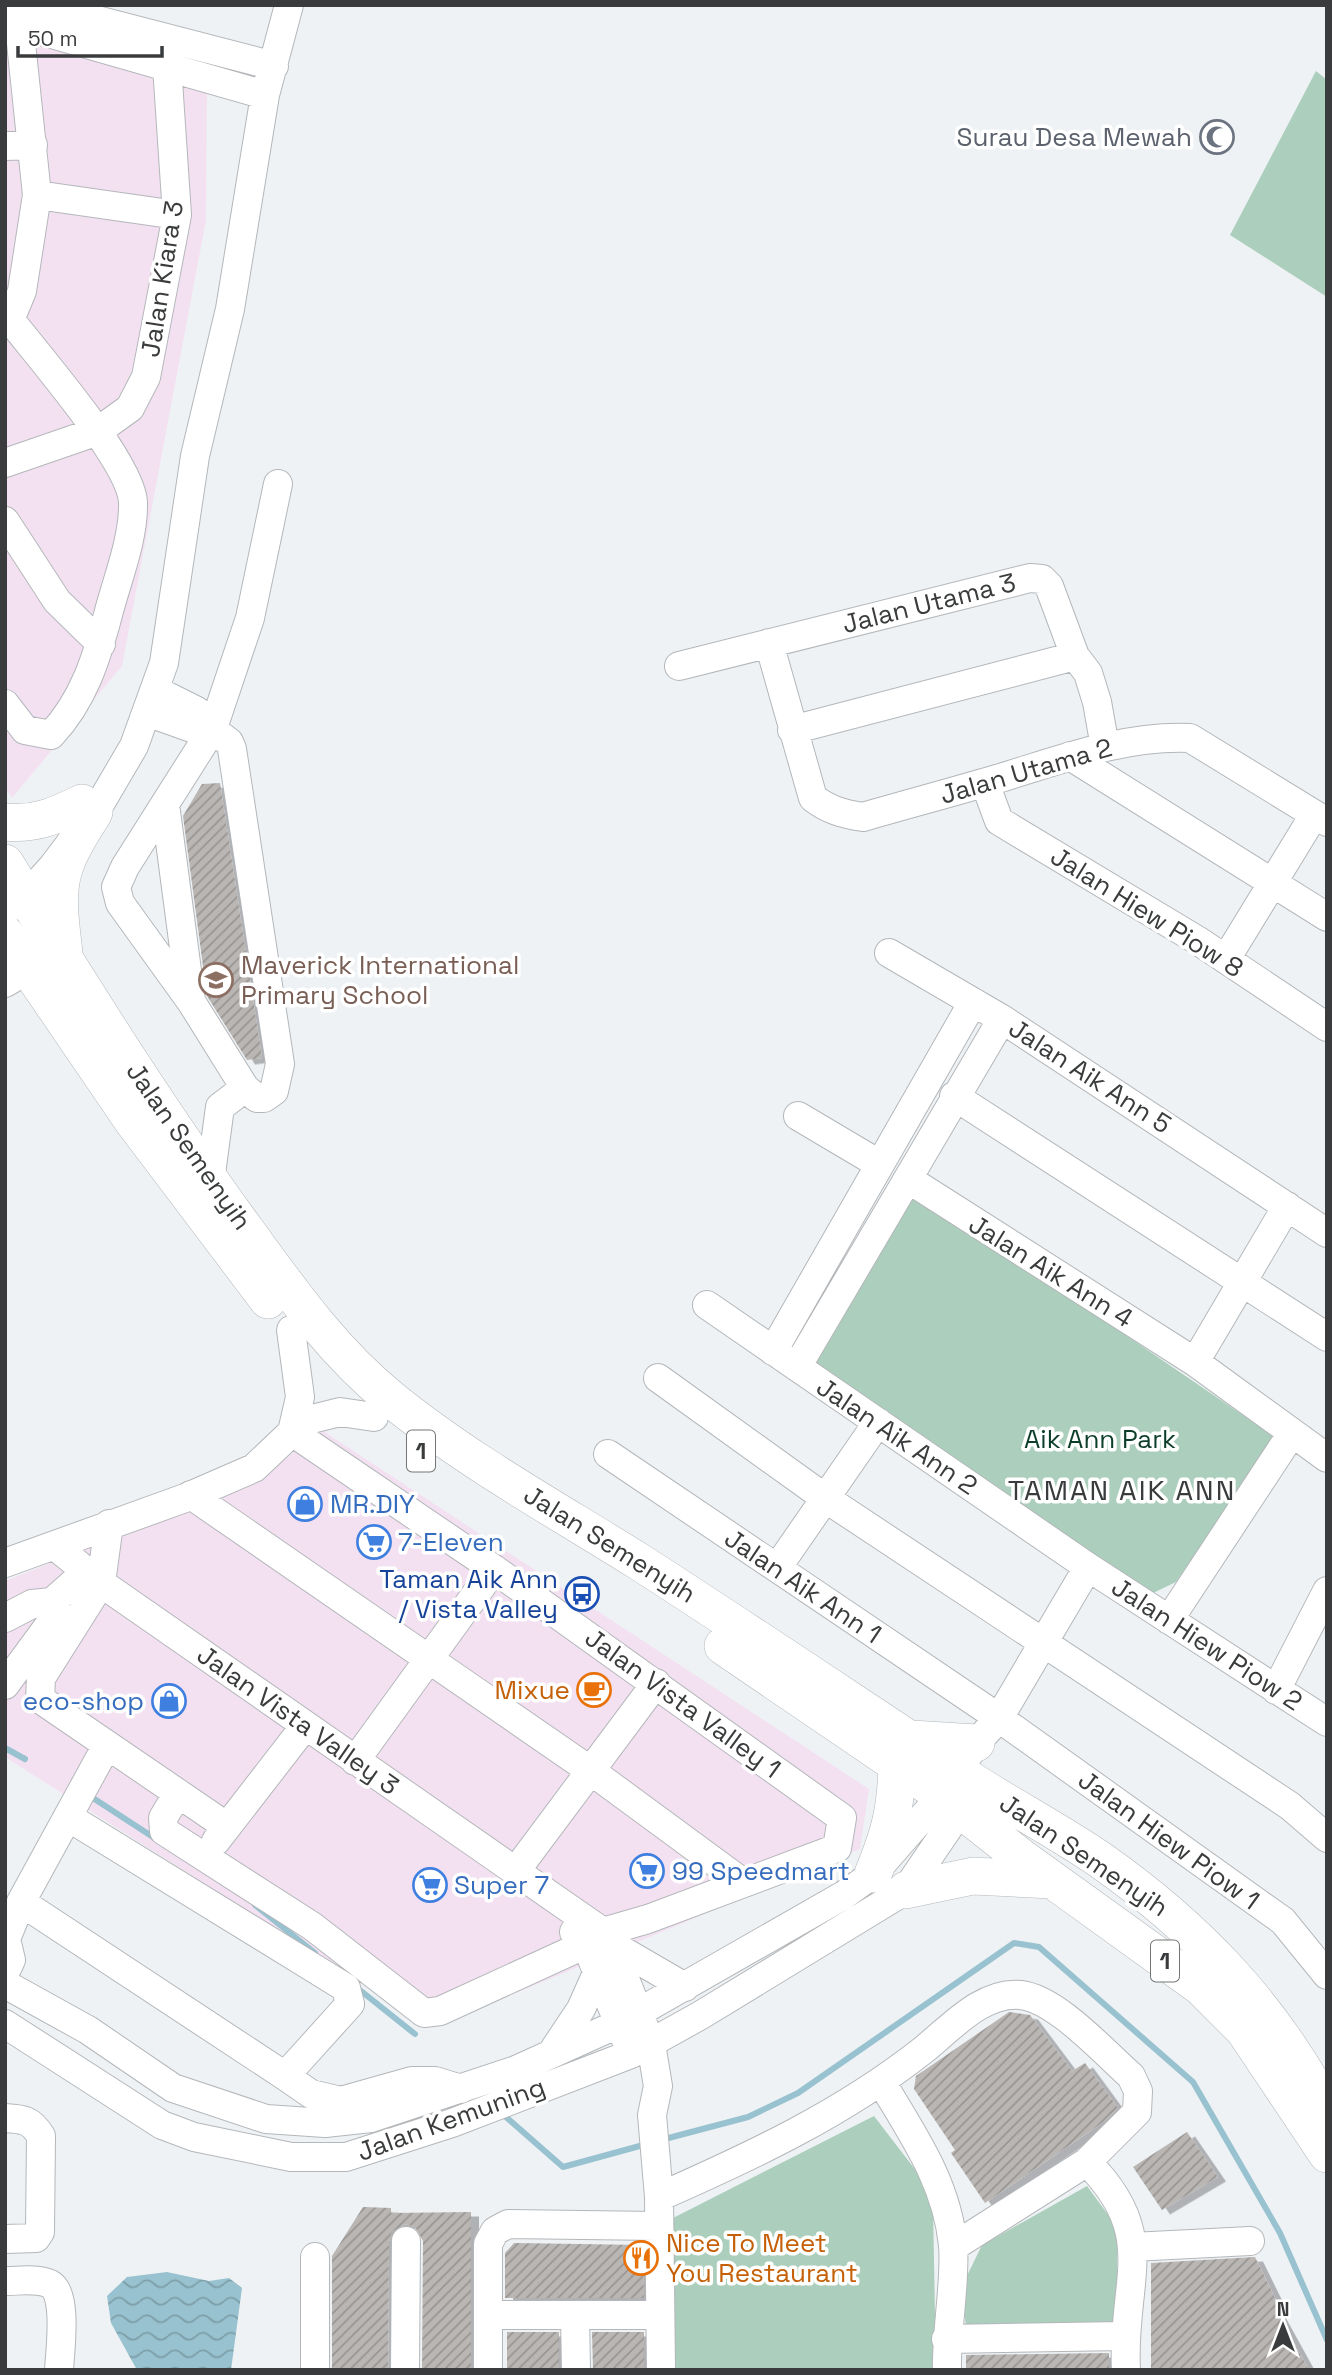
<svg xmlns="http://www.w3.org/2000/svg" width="1332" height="2375" font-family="'Space Grotesk',sans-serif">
	<defs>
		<pattern id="water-waves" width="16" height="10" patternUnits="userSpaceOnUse" patternTransform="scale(1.75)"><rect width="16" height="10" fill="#98c2cf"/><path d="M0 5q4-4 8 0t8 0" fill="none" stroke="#7d9fa9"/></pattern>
		<pattern id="building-hatch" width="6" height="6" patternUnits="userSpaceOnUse" patternTransform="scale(1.75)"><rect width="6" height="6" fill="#bab6b3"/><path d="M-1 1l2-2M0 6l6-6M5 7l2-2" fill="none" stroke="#989593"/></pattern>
		<filter id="shadow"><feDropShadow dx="8" dy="4.5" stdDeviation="0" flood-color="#0004"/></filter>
	</defs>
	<rect width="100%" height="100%" fill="#eef2f5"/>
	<path fill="#f3e1f2" d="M5,33L207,89L206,220L122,666L12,798L5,787Z
		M323,1431L869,1789L860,1849L432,2028L5,1757V1581L252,1483Z"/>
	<path fill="#accebc" d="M1316,71L1327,80V297L1230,235Z
		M910,1188L1275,1437L1176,1582L1153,1593L1130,1583L819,1368L813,1351Z
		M874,2116L927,2185L933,2205L936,2370H674L673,2218Z
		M1087,2186L1117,2227V2329L966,2332L963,2284L982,2245Z"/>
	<path fill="url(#water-waves)" d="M167,2272L209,2281L229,2278L242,2288L231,2370H137L111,2323L107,2296L127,2277Z"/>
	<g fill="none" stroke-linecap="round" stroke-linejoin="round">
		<path stroke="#98c2cf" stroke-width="6" d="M5,1748L25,1759
			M93,1798L156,1839
			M255,1905L315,1953
			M356,1987L415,2034
			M506,2117L563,2167L647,2144
			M661,2140L748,2117L798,2093L1014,1943L1039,1947L1193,2082L1280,2233L1327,2340"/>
	</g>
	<path fill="url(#building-hatch)" filter="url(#shadow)" d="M220,783L262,1058L247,1060L207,996L183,816L202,784Z
		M1009,2012L1030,2015L1072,2071L1085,2063L1118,2108L1102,2123L985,2203L951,2153L955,2150L914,2089L916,2076Z
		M1187,2132L1218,2177L1162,2210L1133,2167Z
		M363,2207L391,2208V2213L471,2212V2370H422L423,2241L415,2227L405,2224L392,2232L389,2241L388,2370H332V2256Z
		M514,2243L643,2245L644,2298H505V2253Z
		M1255,2257L1282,2312H1277L1309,2370H1151V2263Z
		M507,2332H559V2370H507Z
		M592,2332H644V2370H593Z
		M1109,2353V2370H966V2355Z"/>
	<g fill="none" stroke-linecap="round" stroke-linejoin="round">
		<g stroke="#b4b7ba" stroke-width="30">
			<path id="minor" d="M5,13L62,11L274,66
				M17,13L45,32L265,95
				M5,146L33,145
				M37,195L177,215
				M5,313C33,350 131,461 133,502C134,538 118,577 109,611C97,657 84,700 51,735L25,730L5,704
				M10,320L22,291L37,195L17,5
				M5,463L98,431L130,408L146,377L177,215L167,66
				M5,521L57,601L101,644
				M769,643L813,798C829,810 843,814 863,817C908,804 953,792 997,779C1060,760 1124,735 1190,738L1327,822
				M679,666L1030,578L1042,579L1049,586L1075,656L1088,673L1097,702L1105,747
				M155,690L197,711L205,724L229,742L232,749L280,1064L274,1091L264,1098H257L245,1088L192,1003L120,903L116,887L125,867L213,728L250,618L278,484
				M147,712L192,728L205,724
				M792,730L1075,656
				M1070,756L1327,917
				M985,783L999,821L1197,940L1327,1027
				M165,804L191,1001
				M5,911L26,896L53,866L100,804L134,746L164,663L195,456L230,309L265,95L289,5
				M889,953L1002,1019L1327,1233
				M1226,959L1314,815
				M5,983L27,970
				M954,1096L1327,1337
				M798,1116L879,1164
				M908,1179L1195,1362L1327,1458
				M210,1181L220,1107L245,1088
				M707,1305L1088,1567L1327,1722
				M291,1330L300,1397L292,1432
				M773,1351L973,1002
				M1195,1362L1287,1206
				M797,1367L1002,1019
				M658,1378L825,1498L1290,1806L1327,1838
				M292,1432L494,1569L842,1818L837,1848L648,1919L603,1932
				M608,1454L999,1718L1283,1921L1327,1975
				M191,1495L591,1771L742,1882
				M109,1524L101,1583L41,1678L40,1699L226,1826
				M55,1546L101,1583L603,1932L611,1944L651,2044L658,2086L652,2115L659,2197L661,2370
				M5,1563L185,1498L254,1468L292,1432L312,1419L340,1412L374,1417
				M777,1568L878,1422
				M5,1618L32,1604L52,1602L86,1572
				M1169,1620L1292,1433
				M5,1685L58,1613L52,1602
				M1276,1690L1327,1591
				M355,1761L494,1569
				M178,1793L163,1818L164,1831L312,1926L424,2013L440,2011L584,1945
				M216,1841L305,1726
				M515,1872L656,1683
				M21,1902L285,2076L350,2004L346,1988L68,1817
				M574,1932L589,1952L626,2040
				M611,1944L685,1987
				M5,1973L11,1960L6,1939L21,1902L107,1745
				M5,1984L88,2030L173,2088L266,2119L325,2123L371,2118L516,2070L620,2023L844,1895L873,1874L942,1795L976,1743L999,1718L1088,1567
				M5,2024L162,2125L194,2137L291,2157H346L452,2123L631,2054L701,2015L906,1890L972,1793
				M553,2051L581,2009L598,1971
				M285,2076L311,2094L341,2101L412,2081H435L461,2089
				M882,2083C913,2135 947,2183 953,2245C956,2282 946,2330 947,2370
				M5,2118C24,2119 31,2120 41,2136L40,2232L36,2238L5,2239
				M1087,2162C1161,2236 1121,2281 1126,2370
				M659,2197C752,2156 842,2114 922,2051C950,2029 982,1991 1021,1995C1056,1999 1104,2052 1131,2076L1138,2091L1137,2112L1087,2162L953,2247
				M1132,2247L1250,2241
				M315,2257V2370
				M5,2281C19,2281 37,2278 50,2284C68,2293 60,2351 59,2370
				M488,2315H660
				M575,2315L576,2370
				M946,2339L1124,2336
				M405,2370L406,2241
				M488,2370V2244L495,2231L508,2224L658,2226"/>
		</g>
		<g stroke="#b4b7ba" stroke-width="38">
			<path id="major" d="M5,822C35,825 55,816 82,803
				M5,863C81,987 159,1111 245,1229C289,1289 331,1350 390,1398C466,1460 555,1509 638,1561C750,1633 861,1708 972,1781C1014,1808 1058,1831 1099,1859C1196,1927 1272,2006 1327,2111
				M5,934L132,1120L268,1300
				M64,953C61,925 55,893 65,866C71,847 84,829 94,812
				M723,1646L942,1795L1022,1858L1201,1987L1244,2030L1327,2154
				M911,1739L976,1743
				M873,1874C890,1832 896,1810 897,1764
				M906,1890L973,1876L1052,1880"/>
		</g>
		<use href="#minor" stroke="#fff" stroke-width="28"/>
		<use href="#major" stroke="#fff" stroke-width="37"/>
	</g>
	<defs>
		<g id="mosque-ring" transform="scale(1.75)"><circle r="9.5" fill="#fefffe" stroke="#6b7280" stroke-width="1.5"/><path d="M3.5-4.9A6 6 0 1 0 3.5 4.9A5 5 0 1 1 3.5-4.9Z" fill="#6b7280"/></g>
		<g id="school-ring" transform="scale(1.75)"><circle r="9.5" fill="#fefffe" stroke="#8d6e63" stroke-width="1.5"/><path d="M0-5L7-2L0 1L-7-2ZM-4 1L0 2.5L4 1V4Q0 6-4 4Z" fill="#8d6e63"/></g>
		<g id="shop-ring" transform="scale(1.75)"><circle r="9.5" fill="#fefffe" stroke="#3f7fe0" stroke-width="1.5"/><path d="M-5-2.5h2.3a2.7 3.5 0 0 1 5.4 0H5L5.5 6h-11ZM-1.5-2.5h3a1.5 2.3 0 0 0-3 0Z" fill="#3f7fe0"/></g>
		<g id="supermarket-ring" transform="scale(1.75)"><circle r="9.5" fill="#fefffe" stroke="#3f7fe0" stroke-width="1.5"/><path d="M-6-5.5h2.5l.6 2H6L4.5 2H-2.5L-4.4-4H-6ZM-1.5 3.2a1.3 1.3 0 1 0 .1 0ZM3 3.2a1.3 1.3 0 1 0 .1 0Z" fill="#3f7fe0"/></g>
		<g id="bus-ring" transform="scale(1.75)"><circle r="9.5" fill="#fefffe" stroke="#1a4fb4" stroke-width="1.5"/><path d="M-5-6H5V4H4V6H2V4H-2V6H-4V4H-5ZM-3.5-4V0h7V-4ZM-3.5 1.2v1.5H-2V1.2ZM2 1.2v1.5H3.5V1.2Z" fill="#1a4fb4"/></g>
		<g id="cafe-ring" transform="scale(1.75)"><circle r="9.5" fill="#fefffe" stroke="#e8710a" stroke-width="1.5"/><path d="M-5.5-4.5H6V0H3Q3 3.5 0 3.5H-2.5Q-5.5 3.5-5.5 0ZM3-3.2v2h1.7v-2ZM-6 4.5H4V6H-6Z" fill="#e8710a"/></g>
		<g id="restaurant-ring" transform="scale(1.75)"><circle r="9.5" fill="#fefffe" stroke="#e8710a" stroke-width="1.5"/><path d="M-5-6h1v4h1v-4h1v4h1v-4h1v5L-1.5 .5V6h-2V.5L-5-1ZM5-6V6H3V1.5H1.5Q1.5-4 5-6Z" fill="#e8710a"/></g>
	</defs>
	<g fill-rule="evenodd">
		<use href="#mosque-ring" x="1217" y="137"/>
		<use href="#school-ring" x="216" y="980"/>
		<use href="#shop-ring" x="305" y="1504"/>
		<use href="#supermarket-ring" x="374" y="1542"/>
		<use href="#bus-ring" x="582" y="1594"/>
		<use href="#cafe-ring" x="594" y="1690"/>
		<use href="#shop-ring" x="169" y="1701"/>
		<use href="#supermarket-ring" x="647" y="1871"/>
		<use href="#supermarket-ring" x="430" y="1885"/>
		<use href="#restaurant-ring" x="641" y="2258"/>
	</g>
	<g text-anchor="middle" stroke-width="7" stroke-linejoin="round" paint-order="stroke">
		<g fill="#fefffe" stroke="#747676" stroke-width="2">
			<rect x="407" y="1430.5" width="28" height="41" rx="5"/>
			<rect x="1151" y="1940.5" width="28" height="41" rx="5"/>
		</g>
		<g font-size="24" font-weight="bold" fill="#393b3c">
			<text x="421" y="1459">1</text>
			<text x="1165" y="1969">1</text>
		</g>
		<g font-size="26" fill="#5b616d" stroke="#fefffe" text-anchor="end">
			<text x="1192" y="146">Surau Desa Mewah</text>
		</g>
		<g font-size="26" fill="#393b3c" stroke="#fefffe">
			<text transform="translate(162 279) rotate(-81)" y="9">Jalan Kiara 3</text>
			<text transform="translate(929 603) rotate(-14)" y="9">Jalan Utama 3</text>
			<text transform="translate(1026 771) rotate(-16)" y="9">Jalan Utama 2</text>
			<text transform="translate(1147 912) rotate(32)" y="9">Jalan Hiew Piow 8</text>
			<text transform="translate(1090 1076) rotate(33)" y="9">Jalan Aik Ann 5</text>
			<text transform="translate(189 1146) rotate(55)" y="9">Jalan Semenyih</text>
			<text transform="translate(1051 1271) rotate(32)" y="9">Jalan Aik Ann 4</text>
			<text transform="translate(897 1436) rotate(34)" y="9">Jalan Aik Ann 2</text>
			<text transform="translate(610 1544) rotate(32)" y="9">Jalan Semenyih</text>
			<text transform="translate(803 1586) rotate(34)" y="9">Jalan Aik Ann 1</text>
			<text transform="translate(1207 1644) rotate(33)" y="9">Jalan Hiew Piow 2</text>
			<text transform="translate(683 1703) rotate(36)" y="9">Jalan Vista Valley 1</text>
			<text transform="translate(298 1720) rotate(35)" y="9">Jalan Vista Valley 3</text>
			<text transform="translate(1169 1840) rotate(36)" y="9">Jalan Hiew Piow 1</text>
			<text transform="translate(1084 1855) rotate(34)" y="9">Jalan Semenyih</text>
			<text transform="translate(451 2119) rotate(-20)" y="9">Jalan Kemuning</text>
		</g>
		<g font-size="26" fill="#785e54" stroke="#fefffe" text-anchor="start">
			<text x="241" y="974">Maverick International<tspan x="241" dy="30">Primary School</tspan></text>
		</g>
		<g font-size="26" fill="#0d3e2a" stroke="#fefffe">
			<text x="1100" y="1448">Aik Ann Park</text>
		</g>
		<g font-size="26" fill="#366cbe" stroke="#fefffe" text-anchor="start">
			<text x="330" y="1513">MR.DIY</text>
			<text x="398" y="1551">7-Eleven</text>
			<text x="144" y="1710" text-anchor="end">eco-shop</text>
			<text x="672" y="1880">99 Speedmart</text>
			<text x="454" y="1894">Super 7</text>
		</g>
		<g font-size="26" fill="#164399" stroke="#fefffe" text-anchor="end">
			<text x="558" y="1588">Taman Aik Ann<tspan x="558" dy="30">/ Vista Valley</tspan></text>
		</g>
		<g font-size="26" fill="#c56008" stroke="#fefffe" text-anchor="end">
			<text x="570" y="1699">Mixue</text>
			<text x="666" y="2252" text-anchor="start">Nice To Meet<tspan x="666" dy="30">You Restaurant</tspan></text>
		</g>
		<g font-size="28" letter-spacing="2" fill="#393b3c" stroke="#fefffe">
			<text x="1122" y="1500">TAMAN AIK ANN</text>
		</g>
	</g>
	<rect width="1332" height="2375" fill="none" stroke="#393b3c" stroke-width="14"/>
	<g transform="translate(1283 2326)" stroke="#fefffe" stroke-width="5" paint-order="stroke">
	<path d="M0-5L12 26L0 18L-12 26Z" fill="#393b3c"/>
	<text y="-10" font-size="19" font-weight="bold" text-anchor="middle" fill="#393b3c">N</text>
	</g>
	<path d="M18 46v10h144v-10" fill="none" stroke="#393b3c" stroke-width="3.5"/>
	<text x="28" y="46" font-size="21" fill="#393b3c" stroke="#fefffe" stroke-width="5" paint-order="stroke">50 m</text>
</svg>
